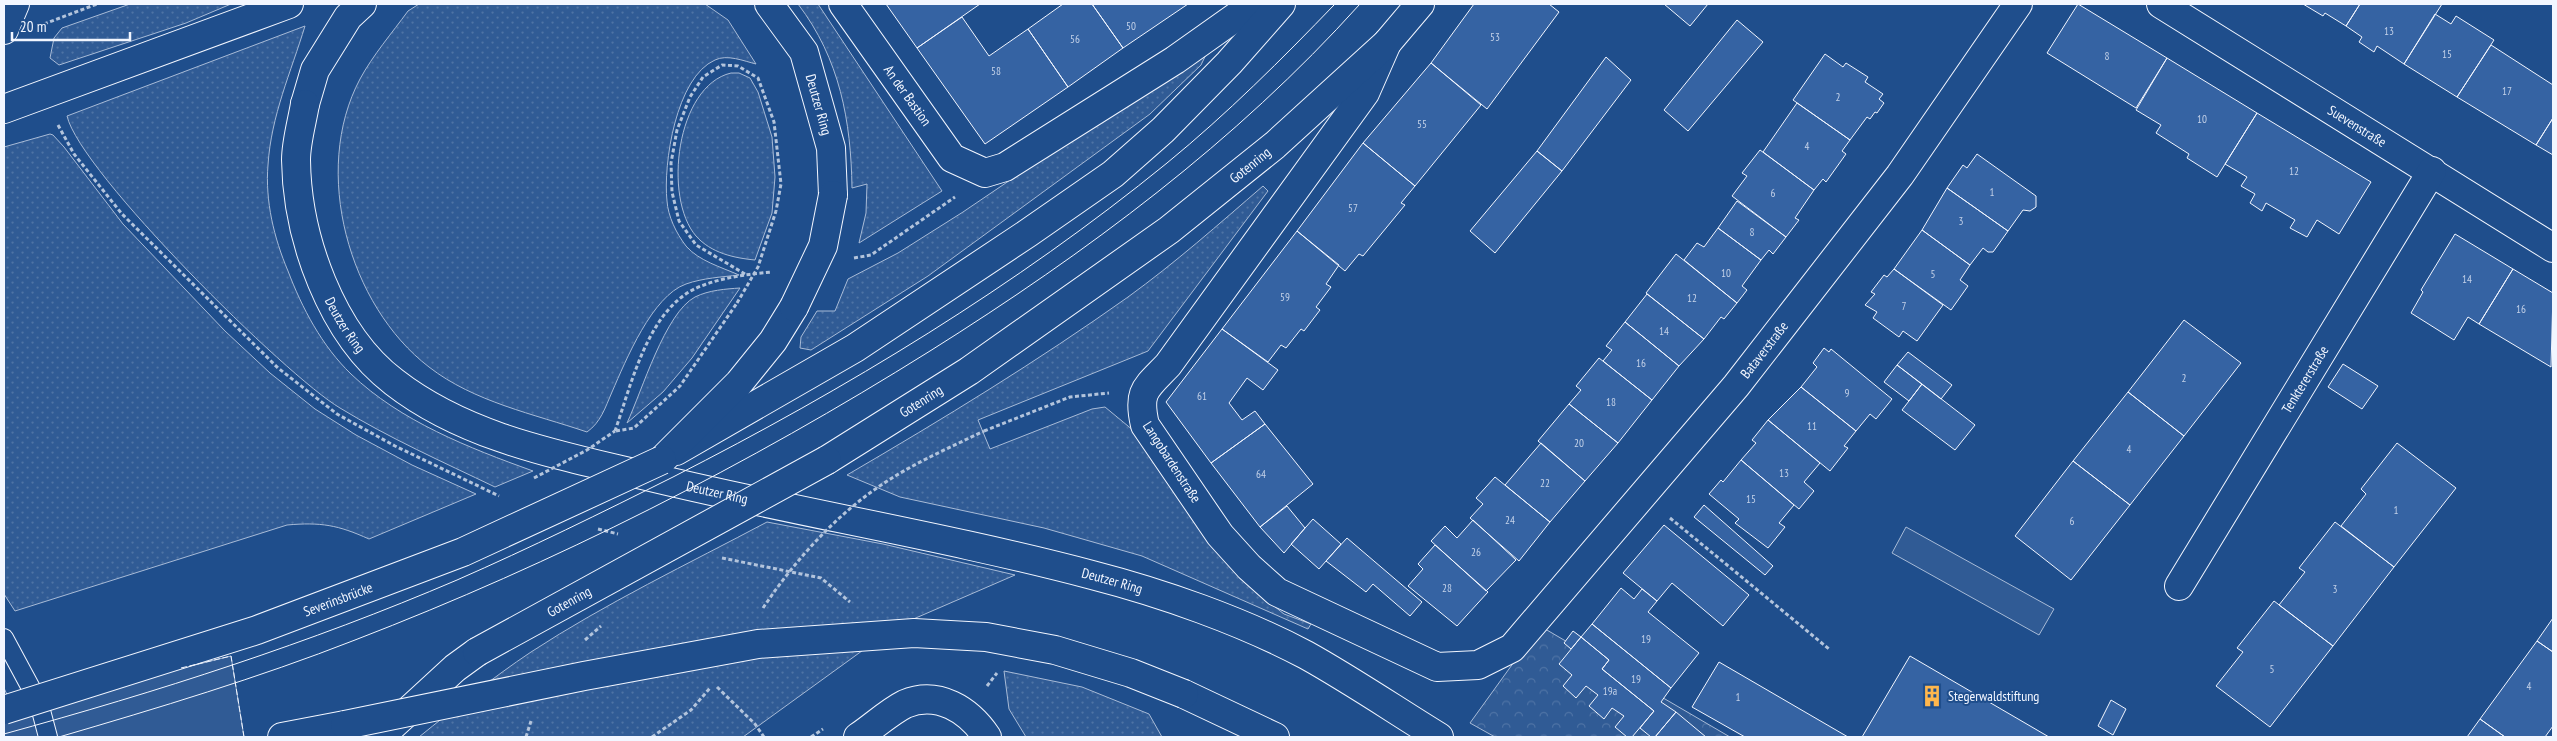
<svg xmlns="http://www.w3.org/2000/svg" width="2557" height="741" font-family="'PT Sans Narrow',sans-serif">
	<defs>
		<pattern id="grass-dots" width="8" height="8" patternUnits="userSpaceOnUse" patternTransform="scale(1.25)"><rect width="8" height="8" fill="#305b95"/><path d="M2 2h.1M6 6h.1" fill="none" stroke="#4e73a5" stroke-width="1.8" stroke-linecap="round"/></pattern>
		<pattern id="forest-crowns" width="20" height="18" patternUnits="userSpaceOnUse" patternTransform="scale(1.25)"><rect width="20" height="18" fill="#305b95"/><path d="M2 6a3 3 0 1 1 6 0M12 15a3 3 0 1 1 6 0" fill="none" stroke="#4e73a5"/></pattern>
	</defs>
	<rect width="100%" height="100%" fill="#1f4e8c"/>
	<path fill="url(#grass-dots)" stroke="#a8bbd7" d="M130,4H231L186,23L59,65L50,58L54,38L62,28Z
		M419,4H705L728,20L756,64C744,61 727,54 715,60C676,77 663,164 667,201C668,216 676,233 686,246C699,261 721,267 739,275C722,277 703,278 686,284C652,296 626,360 612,392C605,408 601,422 587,432C534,414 474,402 429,367C349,306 311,171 360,79C373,55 392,33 408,11Z
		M798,4H818L942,191L859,243L866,213L867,184L852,188C851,121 840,59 798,4Z
		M305,26C291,72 271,116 268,165C265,201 274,238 288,271C302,308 322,346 351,374C400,421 469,448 533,471L495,487C443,462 389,438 340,408C286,376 80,172 67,116Z
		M1211,44L1201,65L1150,114L928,276L811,350L800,348L801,337L817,311H835L848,279L898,253L963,212Z
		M731,73H739L750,78L758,92L772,137L775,177L772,213L755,260C734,258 711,253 696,236C663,198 676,86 731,73Z
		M50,134L53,135L64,147L123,224L225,331L270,373L315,409L356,435L412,465L476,494L369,539C338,525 321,522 287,525L15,611L4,594V147Z
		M1263,186L1268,191L1148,351L978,420L990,449L1092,409L1105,407L1134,431L1249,586L1284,614L1311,624L1308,629L1142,556L1044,528L900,497L847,475C943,419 1038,361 1128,297C1175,263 1219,224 1263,186Z
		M740,288L692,358L663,392L627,423C642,391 665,313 695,297C709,290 726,289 740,288Z
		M767,522L883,544L1015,575L895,627L743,737H419C455,708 492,678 531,652C606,603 688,564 767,522Z
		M1004,671L1082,687L1149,714L1162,737H1026L1009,709Z"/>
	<path fill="url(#forest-crowns)" stroke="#a8bbd7" d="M1540,626L1730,737H1495L1470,723Z"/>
	<path fill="#305b95" stroke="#a8bbd7" d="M1906,527L2054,609L2039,635L1892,553Z
		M231,656L244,737H4V688L14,710Z"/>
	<path fill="#3563a3" stroke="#f2f6ff" d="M886,4H980L917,48Z
		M1063,4H1092L1123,48L1068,87L1028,29Z
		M1092,4H1188L1123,48Z
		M1474,4H1549L1559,12L1487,109L1431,63Z
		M1664,4H1708L1690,26Z
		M2078,4L2167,58L2136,108L2047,53Z
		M2303,4H2360L2346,26L2325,13L2323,16Z
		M2360,4H2442L2404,64L2377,46L2374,52L2359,42L2362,37L2346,26Z
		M2435,14L2451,24L2456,16L2494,40L2457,97L2404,64Z
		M962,17L989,56L1028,29L1068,87L985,144L917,48Z
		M1737,20L1763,42L1688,131L1664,110Z
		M2491,45L2553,85V118L2536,145L2457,97Z
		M1825,54L1843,67L1846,63L1868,77L1865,82L1883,94L1879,99L1884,103L1877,113L1875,112L1870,119L1867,117L1850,140L1793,100Z
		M1606,57L1631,80L1562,171L1537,151Z
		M2167,58L2257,113L2217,177L2187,158L2189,154L2156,133L2161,125L2136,110Z
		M1431,63L1481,105L1415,186L1363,143Z
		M1797,103L1850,140L1842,151L1846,154L1826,182L1823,179L1814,190L1763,152Z
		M2257,113L2371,182L2339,234L2317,220L2307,237L2290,228L2295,220L2266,203L2262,211L2250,203L2255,194L2241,186L2247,177L2225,164Z
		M2553,118V155L2536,145Z
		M1363,143L1415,186L1401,203L1405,205L1363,256L1359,254L1345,271L1297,231Z
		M1760,150L1814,190L1795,218L1799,220L1786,237L1732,196L1747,176L1742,173Z
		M1537,151L1562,171L1495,253L1470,231Z
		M1977,154L2036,196V207L2030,211L2023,210L2008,231L1947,188L1963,165L1967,168Z
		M1947,188L2008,231L1993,252H1988L1983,248L1970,265L1922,230Z
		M1737,201L1786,237L1773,254L1769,250L1761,260L1718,228Z
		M1718,228L1761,260L1742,286L1747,290L1737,303L1684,260L1697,243L1704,247Z
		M1922,230L1970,265L1960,280L1968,286L1951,310L1894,269Z
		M1297,231L1339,265L1326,284L1331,287L1316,307L1320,310L1304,331L1301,329L1286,348L1281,345L1268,362L1222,329Z
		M2455,234L2513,269L2479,324L2468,317L2454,340L2411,313L2423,292L2421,290Z
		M1676,254L1737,303L1724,319L1721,317L1704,339L1646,293Z
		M1894,269L1943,305L1917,341L1903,331L1899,337L1873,318L1877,312L1865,305L1875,294L1871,292L1884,275L1887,277Z
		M2513,269L2553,293L2551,367L2479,324Z
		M1647,294L1704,339L1679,366L1625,322Z
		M2184,320L2241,363L2184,436L2128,392Z
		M1625,322L1679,366L1652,400L1603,361L1612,350L1606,346Z
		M1222,329L1278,370L1263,390L1247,378L1229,403L1242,420L1255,411L1265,424L1211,463L1166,402Z
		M1824,348L1829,352L1831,349L1892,399L1876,419L1870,414L1856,431L1801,387L1817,367L1813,363Z
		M1908,352L1952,385L1941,399L1897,365Z
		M1599,358L1652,400L1618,443L1569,404L1581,390L1576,386Z
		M2343,364L2378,386L2362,409L2328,387Z
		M1897,365L1922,384L1909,401L1884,382Z
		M1922,384L1975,425L1955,450L1902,410Z
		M1801,387L1856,431L1844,446L1848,448L1830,471L1768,420Z
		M2128,392L2184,436L2130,505L2073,461Z
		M1569,404L1618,443L1585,481L1538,441Z
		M1768,420L1820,463L1804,482L1814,491L1799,509L1741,460L1756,443L1752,440Z
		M1265,424L1313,484L1260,527L1211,463Z
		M1541,443L1585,481L1550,522L1505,485Z
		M2397,443L2456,488L2394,567L2341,526L2366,494L2361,489Z
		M1741,460L1794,505L1779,523L1785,527L1768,548L1735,523L1739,519L1709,494L1721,480L1723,482Z
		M2073,461L2130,505L2071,580L2015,536Z
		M1495,477L1550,522L1519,561L1470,518L1483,504L1476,498Z
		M1704,505L1773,566L1765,575L1694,517Z
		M1287,506L1305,528L1284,553L1260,527Z
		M1313,519L1341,544L1319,569L1291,544Z
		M1473,520L1516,560L1486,591L1431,541L1445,526L1457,538Z
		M2335,522L2394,567L2333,646L2279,605L2305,572L2299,568Z
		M1664,525L1749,595L1723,626L1672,583L1657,601L1623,573Z
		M1347,538L1422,602L1410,616L1373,584L1366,592L1326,561Z
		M1435,545L1488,592L1457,626L1408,586L1423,569L1418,564Z
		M1621,588L1634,599L1642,589L1657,601L1648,612L1699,653L1671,688L1592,624Z
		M2274,601L2333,646L2270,727L2216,686L2243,652L2237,648Z
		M2553,618V652L2537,641Z
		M1592,624L1671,688L1661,702L1676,712L1655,737H1651L1640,728L1654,711L1602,669L1609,660L1581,637Z
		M1573,631L1581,637L1571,649L1564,643Z
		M1581,637L1609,660L1602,669L1654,711L1632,737H1627L1615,727L1624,716L1612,708L1604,719L1589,706L1598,695L1586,686L1576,698L1563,686L1572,675L1559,664Z
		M2537,641L2553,652V726L2545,737H2505L2480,719Z
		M1910,656L2049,737H1862Z
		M1719,662L1848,737H1745L1692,707Z
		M2111,700L2126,709L2113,735L2098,726Z
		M1676,712L1706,737H1655Z
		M2480,719L2505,737H2467Z"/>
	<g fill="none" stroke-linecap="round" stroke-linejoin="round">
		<g stroke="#f2f6ff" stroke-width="20">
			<path id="lane" d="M4,638L39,703L48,737"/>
		</g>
		<g stroke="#f2f6ff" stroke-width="30">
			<g id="street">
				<path id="s1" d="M843,4L952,158L985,173L1005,167L1175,60L1254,4"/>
				<path id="s2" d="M2161,4L2553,248"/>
				<path d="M4,30L15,4"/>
				<path id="s3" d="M1387,43L1365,93L1168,365C1146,388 1137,391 1145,425L1220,535L1249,567L1277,592L1437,667L1478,665L1512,648L1736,386L1900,175L2018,4"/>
				<path id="s4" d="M2179,586L2432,171"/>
				<path d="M858,737C873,727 889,712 905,704C938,690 969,710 987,737"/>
			</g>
		</g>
		<g stroke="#f2f6ff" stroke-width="30">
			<g id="secondary">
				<path d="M676,451L855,348L1028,233L1113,174L1163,130L1229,63L1281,4"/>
				<path id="s5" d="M827,460L969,371L1169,230L1275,145L1387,43L1420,4"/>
				<path d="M380,737L455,668L477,652"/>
			</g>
		</g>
		<g stroke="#f2f6ff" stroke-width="30">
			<g id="primary">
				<path id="s6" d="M769,4L804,52L831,148L833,195"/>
				<path d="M305,104L315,70L348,17L362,4"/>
				<path d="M4,109L289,4"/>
				<path d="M662,460L739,383L773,341L794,307"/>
				<path d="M1184,694L1275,737"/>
				<path d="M282,737L345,725"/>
			</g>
		</g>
		<g stroke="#f2f6ff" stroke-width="30">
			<g id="highway">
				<path id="s7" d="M305,104C302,122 296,142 296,160C297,237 331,334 394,382C466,438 559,455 646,476C794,512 944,536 1092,575C1162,593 1242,621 1306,655C1351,680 1395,710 1439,737"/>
			</g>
		</g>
		<path stroke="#b3c4dc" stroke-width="3" stroke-dasharray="4 2.5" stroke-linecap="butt" d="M44,24L97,4
			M58,125L74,154L122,214L278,368L337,414L395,446L499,496
			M854,258L871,255L955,197
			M745,274L696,245L679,221L672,192L671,163L677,130L690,97L703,77L722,65L738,66L758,78L774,122L781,184L776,211
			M615,431C632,383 649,303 704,285C725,277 749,274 772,272
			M616,431L634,428L680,386L737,303
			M984,431L1070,397L1109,393
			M1670,518L1829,649
			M598,529L618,534
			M722,558L821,578L850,602
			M763,608L774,592
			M585,640L601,626
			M987,686L997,673
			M717,687L755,724L764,737
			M526,737L531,721
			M652,737L691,710L710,688
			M811,737L823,729"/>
		<use href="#lane" stroke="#1f4e8c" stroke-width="18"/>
		<use href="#street" stroke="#1f4e8c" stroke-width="28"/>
		<use href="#secondary" stroke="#1f4e8c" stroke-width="28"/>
		<use href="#primary" stroke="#1f4e8c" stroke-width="28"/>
		<use href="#highway" stroke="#1f4e8c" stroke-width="28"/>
		<path stroke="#f2f6ff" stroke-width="1" d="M4,734C157,692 310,643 457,580C530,548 601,513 673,477C846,389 1016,286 1167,163C1227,114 1282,59 1335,4
			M59,737C158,708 258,678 355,640C555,563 748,465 930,351C1086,253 1236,142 1360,4"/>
		<g stroke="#f2f6ff" stroke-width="30" stroke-linecap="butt">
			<g id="secondary-bridge">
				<path id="s8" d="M477,652L827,460"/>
			</g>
		</g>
		<g stroke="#f2f6ff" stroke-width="30" stroke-linecap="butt">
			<g id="primary-bridge">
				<path d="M794,307L823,246L833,195"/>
				<path id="s9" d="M4,710L257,630L463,552L662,460"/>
				<path d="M345,725L584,676L758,644L914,633L986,637L1055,650L1131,673L1184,694"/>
			</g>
		</g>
		<path stroke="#b3c4dc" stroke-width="3" stroke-dasharray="4 2.5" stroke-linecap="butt" d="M737,303L758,267L776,211
			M534,478L587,450L615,431
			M774,592C806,548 845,507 892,478C921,460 953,446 984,431"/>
		<use href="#secondary-bridge" stroke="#1f4e8c" stroke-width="28"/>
		<use href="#primary-bridge" stroke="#1f4e8c" stroke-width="28"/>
		<path stroke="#f2f6ff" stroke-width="1" stroke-dasharray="6 2.5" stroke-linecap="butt" d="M181,668L231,656L244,737"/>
	</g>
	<defs>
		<g id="building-bare" transform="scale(1.725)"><path d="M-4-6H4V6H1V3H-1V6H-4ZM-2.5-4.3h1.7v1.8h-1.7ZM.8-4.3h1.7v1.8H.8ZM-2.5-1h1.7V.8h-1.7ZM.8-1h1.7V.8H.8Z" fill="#ffb74d" stroke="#1f4e8c" stroke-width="2.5" paint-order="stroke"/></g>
	</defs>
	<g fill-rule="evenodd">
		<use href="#building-bare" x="1932" y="696"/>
	</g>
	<g text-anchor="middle" stroke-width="4" stroke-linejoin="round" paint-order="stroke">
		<g font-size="11" fill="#c3d1e8">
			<text x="1131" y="30">50</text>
			<text x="2389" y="35">13</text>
			<text x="1495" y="41">53</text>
			<text x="1075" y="43">56</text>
			<text x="2447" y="58">15</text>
			<text x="2107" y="60">8</text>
			<text x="996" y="75">58</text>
			<text x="2507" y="95">17</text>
			<text x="1838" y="101">2</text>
			<text x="2202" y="123">10</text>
			<text x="1422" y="128">55</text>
			<text x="1807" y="150">4</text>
			<text x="2294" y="175">12</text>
			<text x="1992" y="196">1</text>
			<text x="1773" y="197">6</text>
			<text x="1353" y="212">57</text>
			<text x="1961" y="225">3</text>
			<text x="1752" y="236">8</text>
			<text x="1726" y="277">10</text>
			<text x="1933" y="278">5</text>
			<text x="2467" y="283">14</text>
			<text x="1285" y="301">59</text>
			<text x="1692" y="302">12</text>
			<text x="1904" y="310">7</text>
			<text x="2521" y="313">16</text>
			<text x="1664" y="335">14</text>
			<text x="1641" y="367">16</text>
			<text x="2184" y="382">2</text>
			<text x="1847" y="397">9</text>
			<text x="1202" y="400">61</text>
			<text x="1611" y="406">18</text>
			<text x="1812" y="430">11</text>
			<text x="1579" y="447">20</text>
			<text x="2129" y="453">4</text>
			<text x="1784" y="477">13</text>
			<text x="1261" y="478">64</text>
			<text x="1545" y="487">22</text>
			<text x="1751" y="503">15</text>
			<text x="2396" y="514">1</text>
			<text x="1510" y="524">24</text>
			<text x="2072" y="525">6</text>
			<text x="1476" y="556">26</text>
			<text x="1447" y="592">28</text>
			<text x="2335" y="593">3</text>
			<text x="1646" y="643">19</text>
			<text x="2272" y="673">5</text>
			<text x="1636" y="683">19</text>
			<text x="2529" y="690">4</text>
			<text x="1610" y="695">19a</text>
			<text x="1738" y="701">1</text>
		</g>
		<g font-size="14" fill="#f2f6ff" stroke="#1f4e8c">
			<text dy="5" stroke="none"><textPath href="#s1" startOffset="112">An der Bastion</textPath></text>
			<text dy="5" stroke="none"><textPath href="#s6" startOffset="114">Deutzer Ring</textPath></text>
			<text dy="5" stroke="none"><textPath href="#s2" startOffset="231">Suevenstraße</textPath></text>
			<text dy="5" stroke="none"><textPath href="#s5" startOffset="516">Gotenring</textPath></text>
			<text dy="5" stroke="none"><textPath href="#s7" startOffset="231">Deutzer Ring</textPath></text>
			<text dy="5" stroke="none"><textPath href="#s3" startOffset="1320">Bataverstraße</textPath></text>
			<text dy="5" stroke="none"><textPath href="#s4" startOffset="242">Tenktererstraße</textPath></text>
			<text dy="5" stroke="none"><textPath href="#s5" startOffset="111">Gotenring</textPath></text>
			<text transform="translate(1172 462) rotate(57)" y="5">Langobardenstraße</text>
			<text dy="5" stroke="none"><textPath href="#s7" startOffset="651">Deutzer Ring</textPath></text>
			<text dy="5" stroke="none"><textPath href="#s7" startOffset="1056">Deutzer Ring</textPath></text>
			<text dy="5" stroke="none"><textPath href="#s9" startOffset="352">Severinsbrücke</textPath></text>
			<text dy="5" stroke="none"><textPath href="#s8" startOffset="105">Gotenring</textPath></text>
		</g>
		<g font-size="14" fill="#f2f6ff" stroke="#1f4e8c" text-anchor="start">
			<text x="1948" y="701">Stegerwaldstiftung</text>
		</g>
	</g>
	<rect width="2557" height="741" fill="none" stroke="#f2f6ff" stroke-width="10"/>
	<path d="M12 32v8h118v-8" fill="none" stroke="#f2f6ff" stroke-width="2.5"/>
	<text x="20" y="32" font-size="15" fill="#f2f6ff" stroke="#1f4e8c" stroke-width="4" paint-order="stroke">20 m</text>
</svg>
